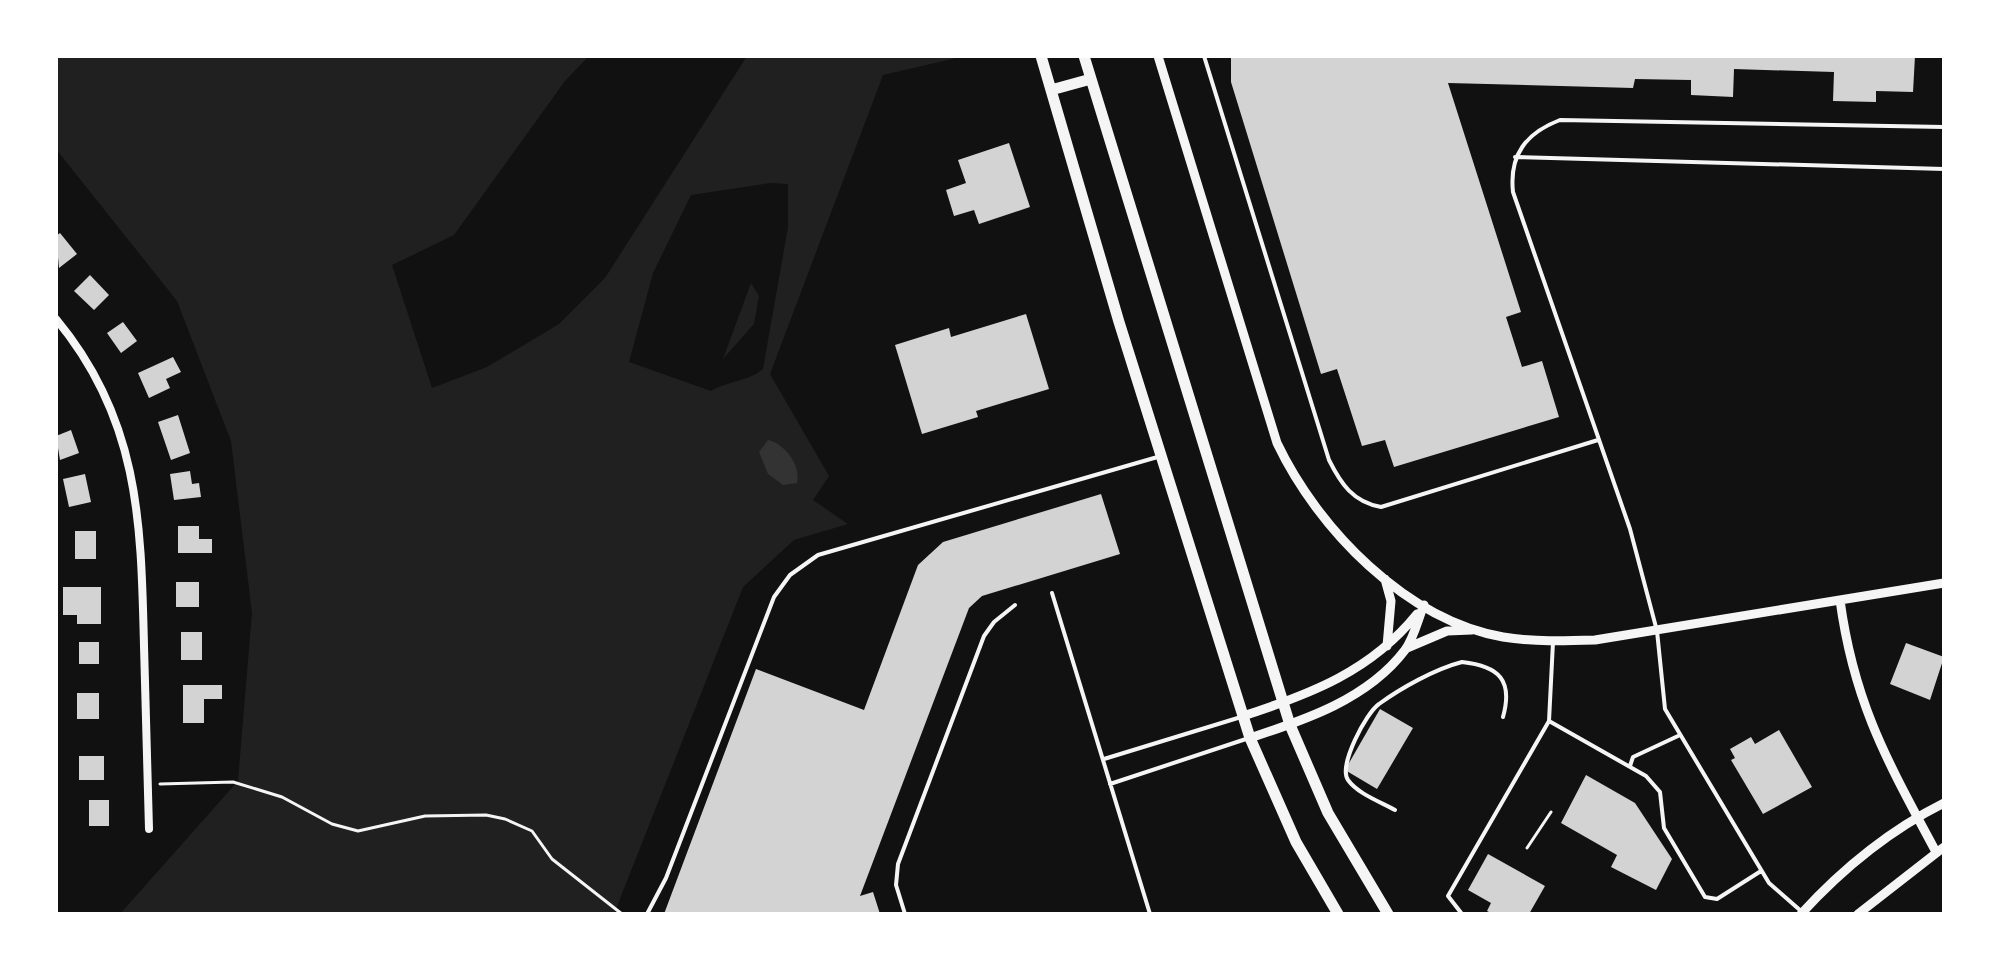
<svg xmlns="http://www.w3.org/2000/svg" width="2000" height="970" font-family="'PT Sans Narrow',sans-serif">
	<rect width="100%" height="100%" fill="#111"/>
	<path fill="#202020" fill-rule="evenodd" d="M56,56H589L565,81L454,235L392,265L432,388L487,367L559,324L605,278L747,56H965L883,75L770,374L829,476L813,500L848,524L794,540L743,587L614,914H120L238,781L252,613L231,441L177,301L56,149ZM770,183L788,184V227L763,369C749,381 728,381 711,391L629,362L653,273L691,195Z
		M751,283L759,296L754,324L723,359Z"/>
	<path fill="#333" d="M768,440C785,444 801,465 797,483L783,485L768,474L759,452Z"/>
	<path fill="#d3d3d3" d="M1231,56H1915L1913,92L1876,91V102L1833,101L1834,72L1734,69L1733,97L1691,95V80L1635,79L1633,88L1448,83L1521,312L1506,317L1522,367L1542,361L1559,417L1394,467L1385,440L1362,446L1337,369L1321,374L1231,82Z
		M1009,143L1030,207L979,224L974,210L954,216L946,190L966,183L958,160Z
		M60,233L77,254L59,268L56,236Z
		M90,275L109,295L94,310L74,291Z
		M1026,314L1049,389L976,411L978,417L922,434L895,345L949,328L951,337Z
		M123,322L137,341L121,353L107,333Z
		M173,357L181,372L166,379L170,388L149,398L138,373Z
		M178,415L190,453L171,460L158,422Z
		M71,430L79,453L60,460L56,436Z
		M190,471L192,484L199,483L201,497L174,500L170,474Z
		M85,474L91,502L69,507L63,479Z
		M1101,494L1120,554L982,596L969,608L860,896L873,892L880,914H664L756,669L864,710L918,565L943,542Z
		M178,526H199V539H212V553H178Z
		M75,531H96V559H75Z
		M176,582H199V607H176Z
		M63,587H101V624H77V615H63Z
		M181,632H202V660H181Z
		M79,642H99V664H79Z
		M1906,643L1944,657L1930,700L1890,684Z
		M183,685H222V699H204V723H183Z
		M77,693H99V719H77Z
		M1380,709L1413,728L1377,789L1345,770Z
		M1779,730L1812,787L1763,814L1731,760L1735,758L1730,749L1751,737L1755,744Z
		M79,756H104V780H79Z
		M1586,775L1635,803L1672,859L1656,890L1611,867L1617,855L1561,823Z
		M89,800H109V826H89Z
		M1488,854L1545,886L1529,914H1493L1487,911L1491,903L1468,890Z"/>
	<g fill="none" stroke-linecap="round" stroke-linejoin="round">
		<path stroke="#f5f5f5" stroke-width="3" d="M160,784L233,782L282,797L332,824L358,831L425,816L486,815L505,819L532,831L552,859L622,914
			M1527,848L1551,812"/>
		<path stroke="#f5f5f5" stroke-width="4" d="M1204,56L1329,460C1341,484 1353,502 1381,507L1598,440
			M1515,157L1944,169
			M1944,542V549
			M1052,593L1150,914
			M1549,721L1646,776L1660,792L1664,828L1705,897L1717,899L1761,871
			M1104,759L1241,717
			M1630,766L1633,757L1678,736
			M1110,784L1249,738
			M1395,810C1381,802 1358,794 1348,780C1338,766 1366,713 1379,704C1401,688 1435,669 1462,662C1500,666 1513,681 1503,717
			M1801,911L1769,883L1665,709L1657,631L1630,529L1513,192C1509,155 1526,133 1560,120L1944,127
			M647,914L666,878L774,597L790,575L818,555L1161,456
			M905,914L896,885L898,864L984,636L994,622L1015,605
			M1462,914L1448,896L1549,721L1553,642"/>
		<path stroke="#f5f5f5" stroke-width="8" d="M56,319C140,420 141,523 144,646C146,707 147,768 149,829"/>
		<path stroke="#f5f5f5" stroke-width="9" d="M1158,56L1277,443C1318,529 1406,620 1503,637C1534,642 1565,641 1595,640L1944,583
			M1385,579L1391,601L1387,646
			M1840,600C1854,704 1888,762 1936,852
			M1407,648L1447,631L1472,630
			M1243,716C1311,694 1371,671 1417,614
			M1250,738C1305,720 1368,699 1405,650C1414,638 1418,619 1424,605
			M1801,914C1843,868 1888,831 1944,803
			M1858,914L1944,847"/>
		<path stroke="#f5f5f5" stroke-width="11" d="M1041,56L1119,322L1250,738L1296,842L1338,914
			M1084,56L1290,725L1328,813L1388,914
			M1051,90L1091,79"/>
	</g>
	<rect width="2000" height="970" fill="none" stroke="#ffffff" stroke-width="116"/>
</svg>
